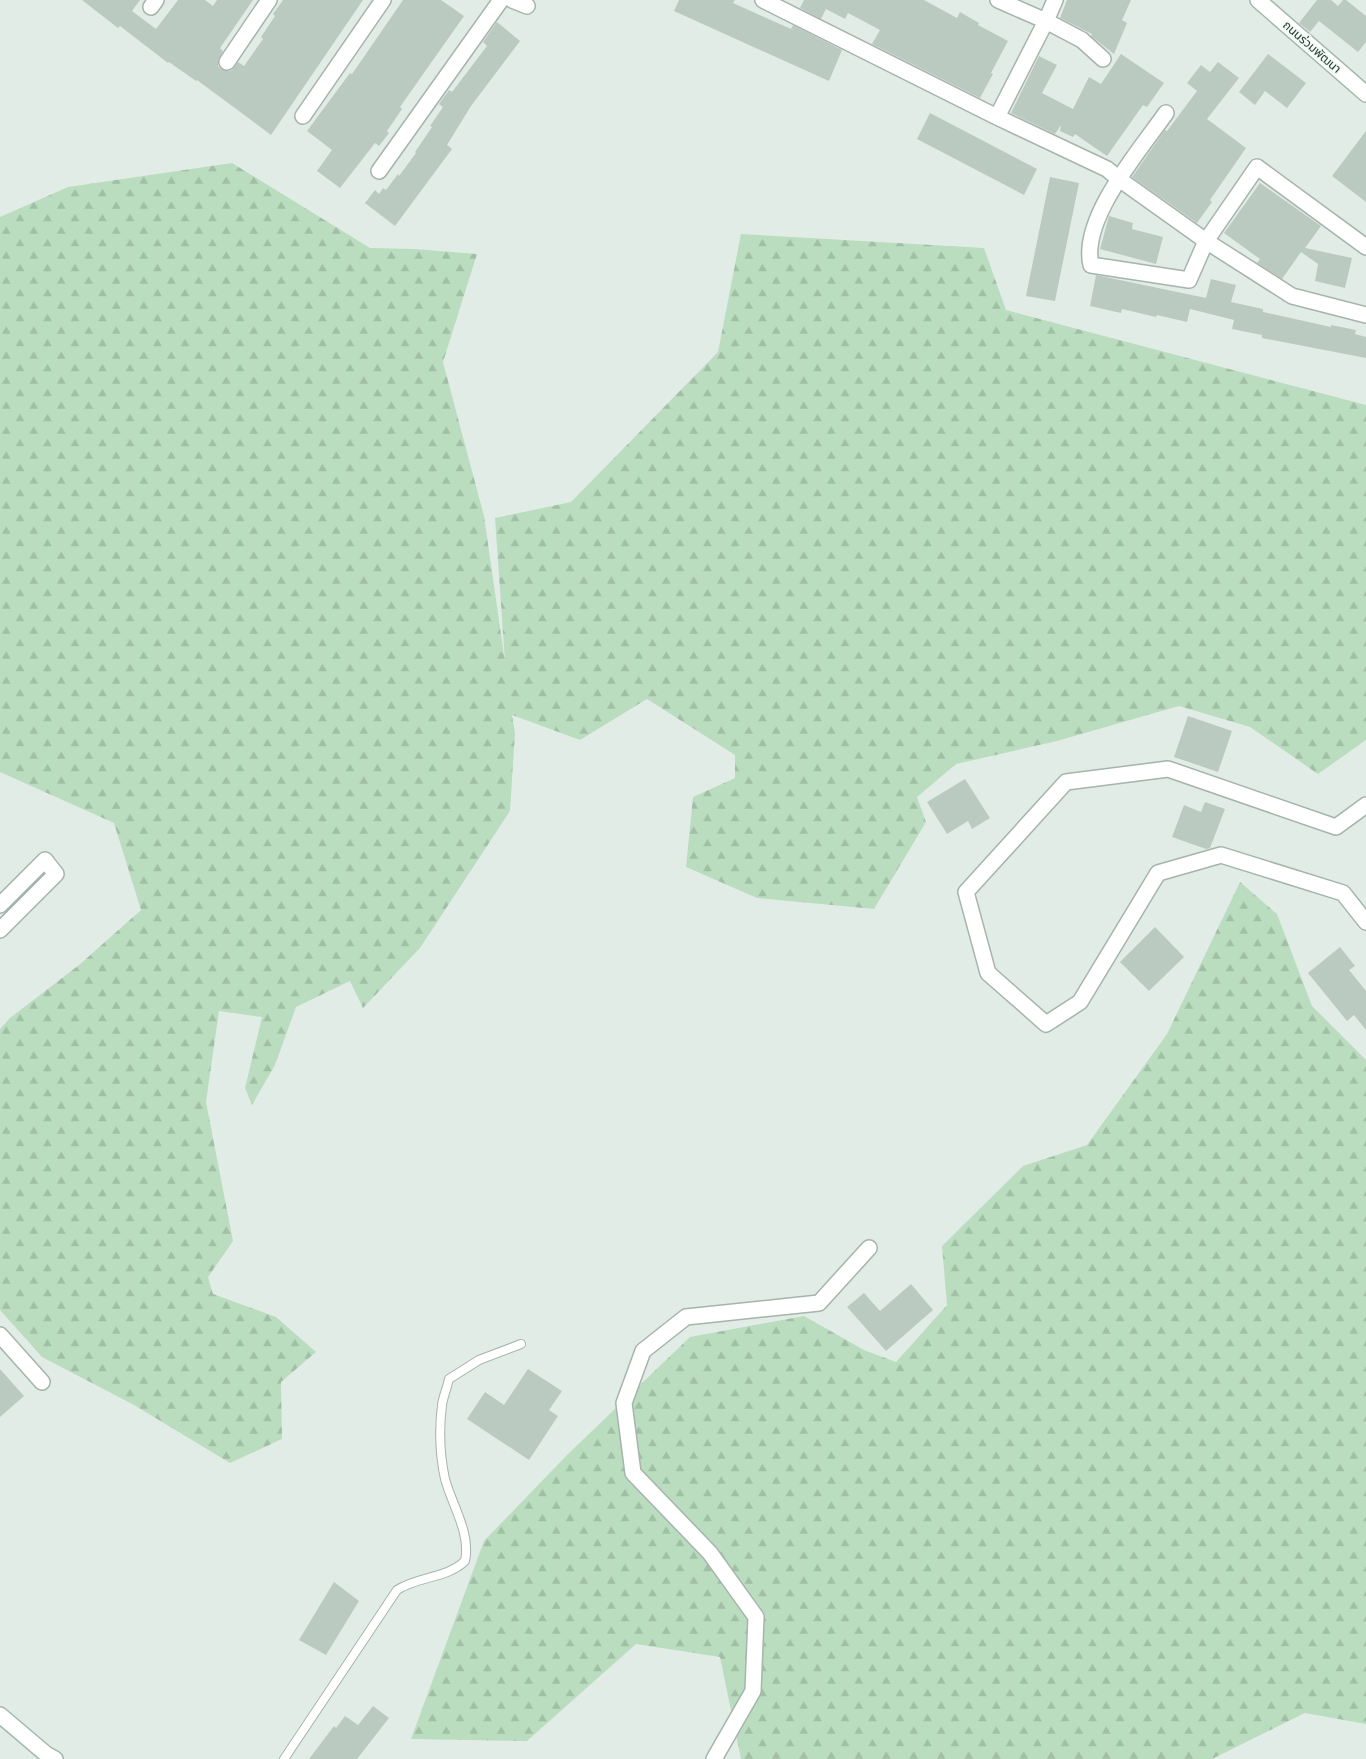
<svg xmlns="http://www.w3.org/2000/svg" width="1366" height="1759" font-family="'Source Sans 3','Noto Sans Thai',sans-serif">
	<defs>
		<pattern id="forest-firs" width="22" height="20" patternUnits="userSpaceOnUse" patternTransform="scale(1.25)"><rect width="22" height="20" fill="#bbddbf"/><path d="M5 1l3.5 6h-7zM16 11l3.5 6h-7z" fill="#a0bfa5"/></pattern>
	</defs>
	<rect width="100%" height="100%" fill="#e2ece6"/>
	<path fill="url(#forest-firs)" d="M232,163L370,248L414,249L477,254L443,362L484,516L505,662L495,518L571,502L718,352L741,234L984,248L1006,310L1366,405V740L1318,774L1250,727L1179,706L1057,741L956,764L917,797L926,822L874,909L757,898L686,867L693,797L735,778V755L647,699L580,740L512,715L515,733L510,811L420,948L363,1008L350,981L296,1007L275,1065L252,1105L245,1088L262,1017L219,1011L206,1102L233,1241L208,1277L213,1294L276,1317L316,1352L281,1382L282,1439L230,1463L134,1405L42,1357L0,1310V1029L10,1018L79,965L141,910L114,823L0,772V217L68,187Z
		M1240,882L1277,914L1312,1006L1366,1060V1724L1305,1713L1212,1759H741L720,1657L636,1644L527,1741L411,1739L484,1541L567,1455L690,1337L804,1316L864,1350L896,1362L947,1305L942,1246L1023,1166L1087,1145L1167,1034Z"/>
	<path fill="#bacac1" d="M82,0H140L132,11L156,29L178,0H205L213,6L217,0H253L220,48L223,51L218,61V66L221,69L227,71L232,70L238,62L244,66L263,39L261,37L275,16L273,14L283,0H363L271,135L197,80L196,81L169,62L168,63L120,26L118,28Z
		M403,0H441L464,16L400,107L402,109L387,131L389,133L379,146L375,143L340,188L317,171L332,150L307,131L350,73L352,74Z
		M679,0H735L733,3L791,29L793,25L842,50L829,81L674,11Z
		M804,0H924L957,18L960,12L979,23L978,25L1008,41L991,73L993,74L980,98L872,44L880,30L848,13L845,19L826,9L821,19L800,8Z
		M1067,0H1131L1122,20L1127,23L1114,54L1091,36L1092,34L1060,18Z
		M1317,0H1331L1338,6L1343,0H1346L1366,16V42L1358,52L1319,21L1310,32L1299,23Z
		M497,22L520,41L471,106L447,145L452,149L395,226L365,203L375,190L379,194L383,188L386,190L398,174L399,176L416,153L415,152L432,127L430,126L443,107L439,104L449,90L452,92L487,46L483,42Z
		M1121,54L1164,83L1147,107L1143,105L1107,156L1075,134L1073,137L1060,131L1061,125L1055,134L1011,113L1039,56L1057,65L1042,93L1073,109L1089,77L1101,84Z
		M1268,54L1306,83L1287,108L1265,91L1255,105L1239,92Z
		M1218,62L1239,78L1207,119L1246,148L1210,200L1212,202L1197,223L1132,177L1165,130L1167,131L1197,91L1187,83L1201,65L1210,72Z
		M930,113L1037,169L1024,195L917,139Z
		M1366,131V202L1332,176Z
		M1050,177L1079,183L1055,301L1026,296Z
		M1260,183L1321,226L1305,248L1352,258L1345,288L1315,281L1318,264L1301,252L1282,279L1257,263L1260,259L1224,233Z
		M1109,216L1133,223L1132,229L1163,237L1156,264L1100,249Z
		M1096,275L1206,298L1211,279L1236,285L1231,302L1263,309V312L1331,327V325L1356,330L1355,334L1366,337V358L1262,338V335L1232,329L1234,320L1190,309L1187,322L1157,315L1156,317L1122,309L1121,313L1090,306Z
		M1188,716L1232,731L1218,772L1174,757Z
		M965,779L990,818L972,829L968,821L947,834L927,802Z
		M1205,802L1225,809L1210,848L1206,849L1172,837L1184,805L1201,812Z
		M1155,927L1184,957L1149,991L1120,962Z
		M1340,947L1355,966L1349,970L1366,991V1030L1354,1015L1347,1021L1308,973Z
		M911,1284L933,1310L886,1351L847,1307L864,1293L880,1311Z
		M0,1369L24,1396L0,1417Z
		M528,1369L562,1391L549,1410L558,1416L529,1460L467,1419L485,1392L504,1405Z
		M334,1582L359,1601L326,1655L299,1640Z
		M373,1706L389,1718L357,1759H309L334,1726L336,1728L345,1716L358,1725Z"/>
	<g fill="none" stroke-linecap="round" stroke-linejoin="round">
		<g stroke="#a5b4ac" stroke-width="10">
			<path id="lane" d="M284,1759L397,1590C418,1576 446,1579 465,1561C471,1533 452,1505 445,1479C440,1456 439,1429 442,1405C443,1397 447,1388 449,1379L479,1360L521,1344"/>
		</g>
		<g stroke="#a5b4ac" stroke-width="18">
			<path id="street" d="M512,0L527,6
				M763,0L997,117L1107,169L1119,179L1206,241L1292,296L1366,315
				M998,0L1046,21L1082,40L1103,59
				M151,7L156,0
				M227,62L269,0
				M1166,113C1140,150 1080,219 1091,265L1189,280L1206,241L1257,167L1366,247
				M303,116L383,0
				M997,117L1046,21L1055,0
				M379,171L501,0
				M1366,805L1336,827L1168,769L1066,782L966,892L988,973L1046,1024L1080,1002L1158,873L1221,855L1343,893L1366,922
				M0,905L45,860L56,874L0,930
				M0,1335L42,1382
				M714,1759L753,1691L756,1617L710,1553L633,1473L624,1403L643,1351L686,1317L819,1303L869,1248"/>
		</g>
		<g stroke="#a1b8ac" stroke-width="18">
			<path id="secondary" d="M1258,0L1366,94
				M0,1715L46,1754L55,1759"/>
		</g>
		<use href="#lane" stroke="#fff" stroke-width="8"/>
		<use href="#street" stroke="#fff" stroke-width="15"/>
		<use href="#secondary" stroke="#fff" stroke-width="15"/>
	</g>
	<g text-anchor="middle" stroke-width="4" stroke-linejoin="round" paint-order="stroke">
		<g font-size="12" fill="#223d32" stroke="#f3f9f5">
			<text transform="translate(1312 47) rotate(41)" y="4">ถนนร่วมพัฒนา</text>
		</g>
	</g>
</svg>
